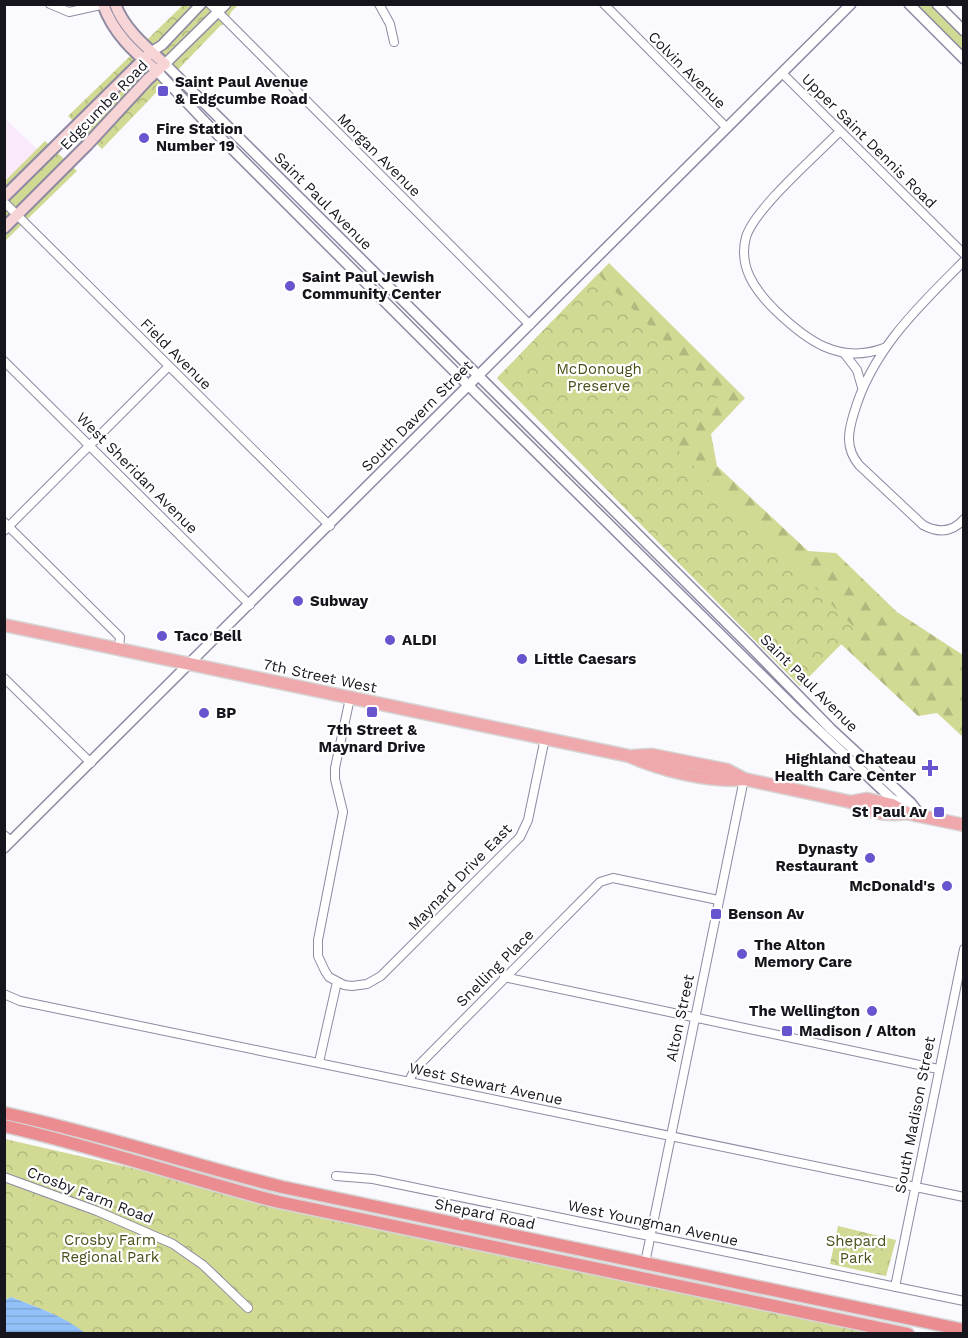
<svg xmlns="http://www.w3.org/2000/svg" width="968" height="1338" font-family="'Work Sans',sans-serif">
	<defs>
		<pattern id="forest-firs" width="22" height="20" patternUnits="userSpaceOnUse" patternTransform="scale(1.5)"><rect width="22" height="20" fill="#d1d993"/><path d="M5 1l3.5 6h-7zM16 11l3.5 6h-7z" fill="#b3b97e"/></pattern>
		<pattern id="park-crowns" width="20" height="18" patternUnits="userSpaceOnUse" patternTransform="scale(1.5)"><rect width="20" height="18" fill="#d1d993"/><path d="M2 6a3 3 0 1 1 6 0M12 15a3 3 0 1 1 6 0" fill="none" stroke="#b3b97e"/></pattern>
		<pattern id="water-rules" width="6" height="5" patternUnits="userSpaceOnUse" patternTransform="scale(1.5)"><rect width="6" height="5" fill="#92c1f9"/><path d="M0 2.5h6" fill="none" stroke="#7da5d5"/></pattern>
	</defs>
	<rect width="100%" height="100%" fill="#f9f9fe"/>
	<path fill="#fae9fb" d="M5,119L39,151L5,187Z"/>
	<path fill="url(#forest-firs)" d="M609,263L745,398L711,434L717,466L808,551L836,553L897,612L963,655V737L937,713L918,716L841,644L800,686L497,378Z"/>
	<path fill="url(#park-crowns)" d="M183,5H238L231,12C229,17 227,24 220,26L102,149L68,116Z
		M904,5H944L963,24V64Z
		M45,141L77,171L5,241V181Z
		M598,274L719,396L671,443L856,629L800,686L497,378Z
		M5,1139L641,1285L881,1333L85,1334C64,1316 36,1307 11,1297L5,1300Z
		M838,1226L896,1240L886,1276L830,1264Z"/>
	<path fill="url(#water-rules)" d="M11,1297C36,1307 64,1316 85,1333H5V1300Z"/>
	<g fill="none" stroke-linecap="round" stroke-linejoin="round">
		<g stroke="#8d8aa2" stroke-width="10">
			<path id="minor" d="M50,4L69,12L105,4
				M210,4L530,325
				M379,4L390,24L394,42
				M604,4L727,128
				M782,73L964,254
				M840,131C817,155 755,208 746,237C738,267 755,290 775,310C806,340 839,365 884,348
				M4,202L330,526
				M964,261C919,306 872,350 854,413C848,432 845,448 859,465L923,525C938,533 952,533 964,519
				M844,353L857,370L862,387
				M4,361L250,605
				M4,522L120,637L119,649
				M4,531L169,366
				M4,678L91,763
				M350,698L335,768V779L343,812L318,940V956L325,971L329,977L344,985L352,986L367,984L381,976L520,837L528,820L545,738
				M4,835L11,841
				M504,977L938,1069
				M4,994L20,1001L964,1197
				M319,1062L337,982
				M409,1081L415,1069L600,882L613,878L718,900
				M336,1176L373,1179L964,1301
				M4,1177L97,1211L173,1244L203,1265L248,1308
				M645,1263L744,779
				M895,1287L964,949"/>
		</g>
		<g stroke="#8d8aa2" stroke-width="12">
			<path id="tertiary" d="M226,4L165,64L748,644L831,729L911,803L922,817
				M909,4L964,59
				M937,4L964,31
				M151,52L162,45L201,4
				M156,70L209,126L469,386L797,710L891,798L902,805
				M4,848L851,4"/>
		</g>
		<g stroke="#8d8aa2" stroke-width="14">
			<path id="secondary" d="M103,4C113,33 134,52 156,70
				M4,197L151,52
				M4,228L87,145L148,79L165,64C146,47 124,29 115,4"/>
		</g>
		<g stroke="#d5d5d6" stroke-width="15">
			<path id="primary" d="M4,625L629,756C660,770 711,783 744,779
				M634,756L652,755L727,770L744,779L851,802C868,812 886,816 906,813
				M851,802L867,799L892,805L906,813L964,825"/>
		</g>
		<g stroke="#d5d5d6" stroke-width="15">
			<path id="trunk" d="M4,1113C98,1133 189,1164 282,1187L964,1330
				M4,1126C97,1147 187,1179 279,1202L908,1334"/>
		</g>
		<use href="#minor" stroke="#fff" stroke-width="8"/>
		<use href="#tertiary" stroke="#fff" stroke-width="9"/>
		<use href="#secondary" stroke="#f7d4d6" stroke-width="10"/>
		<use href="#primary" stroke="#efa9ac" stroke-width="12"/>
		<use href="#trunk" stroke="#ea8c90" stroke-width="12"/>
	</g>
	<g fill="#6655ce" stroke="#fff" stroke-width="2">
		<rect x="157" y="85" width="12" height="12" rx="3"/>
		<circle cx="144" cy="138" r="6"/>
		<circle cx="290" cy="286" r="6"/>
		<circle cx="298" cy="601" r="6"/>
		<circle cx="162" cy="636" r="6"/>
		<circle cx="390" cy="640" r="6"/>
		<circle cx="522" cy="659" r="6"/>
		<rect x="366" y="706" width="12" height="12" rx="3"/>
		<circle cx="204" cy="713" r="6"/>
		<path d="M927 759h6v6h6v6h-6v6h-6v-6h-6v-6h6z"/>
		<rect x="933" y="806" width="12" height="12" rx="3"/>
		<circle cx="870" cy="858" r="6"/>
		<circle cx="947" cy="886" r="6"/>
		<rect x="710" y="908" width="12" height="12" rx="3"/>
		<circle cx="742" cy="954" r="6"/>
		<circle cx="872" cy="1011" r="6"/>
		<rect x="781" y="1025" width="12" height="12" rx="3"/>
	</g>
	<g text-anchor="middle" stroke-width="4.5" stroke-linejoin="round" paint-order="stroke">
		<g font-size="15" fill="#16151e" stroke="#fff">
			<text transform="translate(687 70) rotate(45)" y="5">Colvin Avenue</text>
			<text transform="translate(104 105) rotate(-46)" y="5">Edgcumbe Road</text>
			<text transform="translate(869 141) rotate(45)" y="5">Upper Saint Dennis Road</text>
			<text transform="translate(379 155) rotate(45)" y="5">Morgan Avenue</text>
			<text transform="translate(323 201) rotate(45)" y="5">Saint Paul Avenue</text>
			<text transform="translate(176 354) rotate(45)" y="5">Field Avenue</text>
			<text transform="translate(417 416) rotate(-45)" y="5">South Davern Street</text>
			<text transform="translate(137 473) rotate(45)" y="5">West Sheridan Avenue</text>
			<text transform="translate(320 676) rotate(12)" y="5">7th Street West</text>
			<text transform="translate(809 683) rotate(45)" y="5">Saint Paul Avenue</text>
			<text transform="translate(460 877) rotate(-46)" y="5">Maynard Drive East</text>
			<text transform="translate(495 968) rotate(-45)" y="5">Snelling Place</text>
			<text transform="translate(680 1018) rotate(-78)" y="5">Alton Street</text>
			<text transform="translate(486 1084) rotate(12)" y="5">West Stewart Avenue</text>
			<text transform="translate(915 1115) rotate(-79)" y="5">South Madison Street</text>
			<text transform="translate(90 1195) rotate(21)" y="5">Crosby Farm Road</text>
			<text transform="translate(485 1214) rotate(12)" y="5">Shepard Road</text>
			<text transform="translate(653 1223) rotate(12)" y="5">West Youngman Avenue</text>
		</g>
		<g font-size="15" font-weight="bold" fill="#16151e" stroke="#fff" text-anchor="start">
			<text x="175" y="87">Saint Paul Avenue<tspan x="175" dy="17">&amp; Edgcumbe Road</tspan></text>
			<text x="156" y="134">Fire Station<tspan x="156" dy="17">Number 19</tspan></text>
			<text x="302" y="282">Saint Paul Jewish<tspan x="302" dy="17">Community Center</tspan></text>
			<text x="310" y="606">Subway</text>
			<text x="174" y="641">Taco Bell</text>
			<text x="402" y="645">ALDI</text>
			<text x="534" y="664">Little Caesars</text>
			<text x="216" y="718">BP</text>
			<text x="372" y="735" text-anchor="middle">7th Street &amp;<tspan x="372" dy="17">Maynard Drive</tspan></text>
			<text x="916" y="764" text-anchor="end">Highland Chateau<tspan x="916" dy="17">Health Care Center</tspan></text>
			<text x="927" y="817" text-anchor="end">St Paul Av</text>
			<text x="858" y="854" text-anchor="end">Dynasty<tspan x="858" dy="17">Restaurant</tspan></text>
			<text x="935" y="891" text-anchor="end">McDonald's</text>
			<text x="728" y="919">Benson Av</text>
			<text x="754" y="950">The Alton<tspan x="754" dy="17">Memory Care</tspan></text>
			<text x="860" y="1016" text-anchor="end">The Wellington</text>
			<text x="799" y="1036">Madison / Alton</text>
		</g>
		<g font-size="15" fill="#4b4f1a" stroke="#fff">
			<text x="599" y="374">McDonough<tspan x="599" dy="17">Preserve</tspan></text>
			<text x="110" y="1245">Crosby Farm<tspan x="110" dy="17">Regional Park</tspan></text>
			<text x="856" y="1246">Shepard<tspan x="856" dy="17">Park</tspan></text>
		</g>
	</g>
	<rect width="968" height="1338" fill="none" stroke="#16151e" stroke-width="12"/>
</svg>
